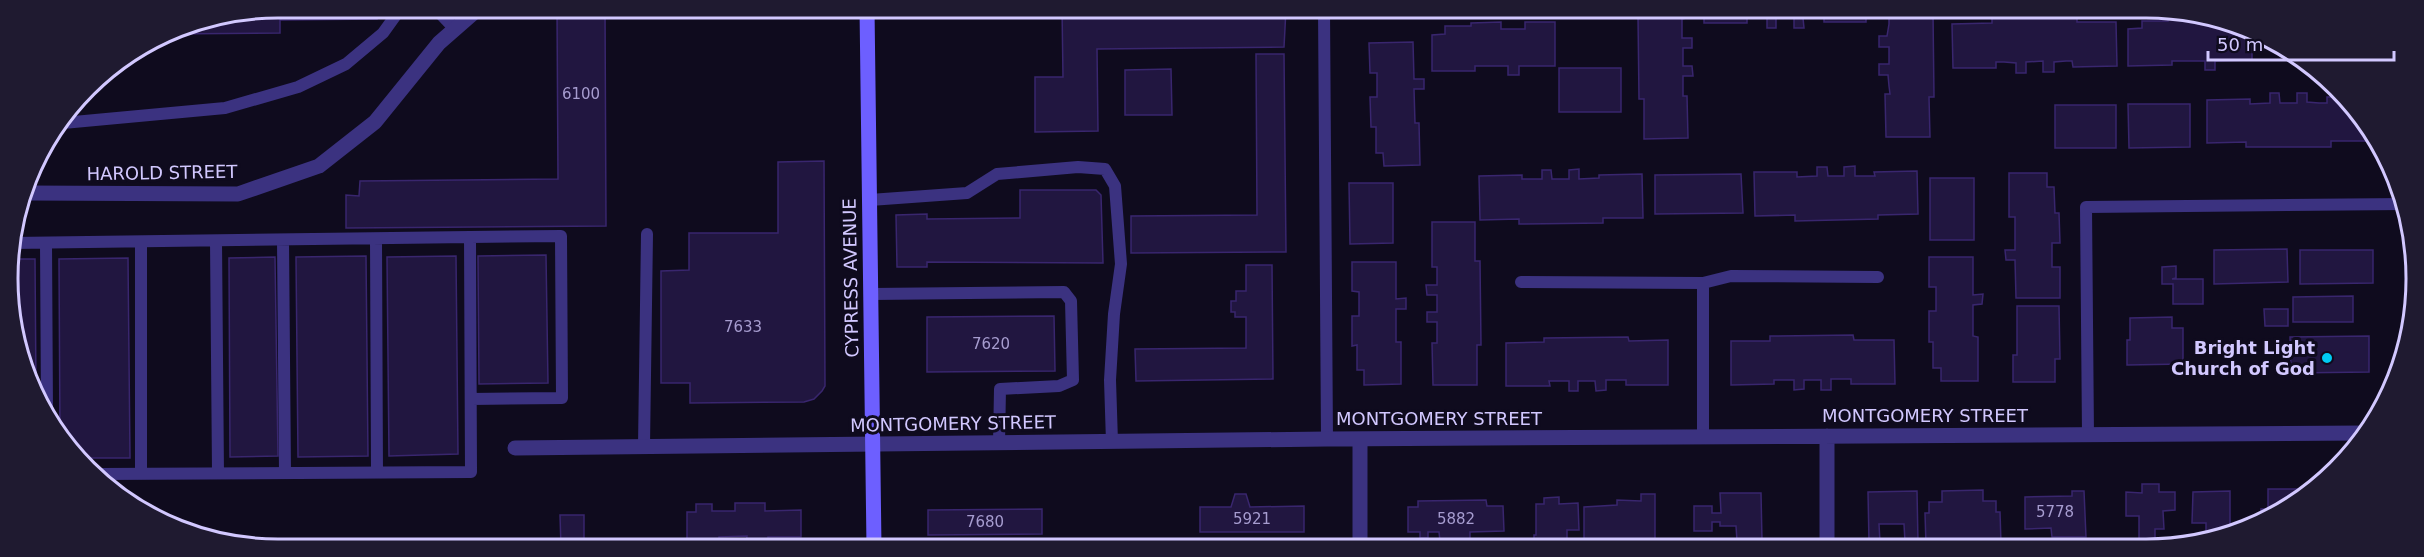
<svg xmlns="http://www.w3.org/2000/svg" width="2424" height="557" font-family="'DejaVu Sans',sans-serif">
	<rect width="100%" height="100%" fill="#0f0b1e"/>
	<path fill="#211640" stroke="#39266e" stroke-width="1.5" d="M280,8H377V19L281,20Z
		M280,8V33L166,34L175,28Z
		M557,8H605L606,226L346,228V195L359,196L360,181L558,179Z
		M1062,8L1286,9L1284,47L1097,49L1098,131L1035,132V77H1063Z
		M1643,9H1686L1687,18L1682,19V38H1692V48H1683V66H1692L1693,76H1683V96H1687L1688,138L1644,139V99H1639L1638,16H1643Z
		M1704,9H1866V22H1824V18H1803L1804,28H1794V18H1776V28H1767V18H1747V23H1704Z
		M1884,9L1928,10V13H1933L1934,97H1929L1930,137H1886L1885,94H1890L1889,86L1888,75H1879V64H1889V47H1879V36H1887L1889,24V18H1884Z
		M2198,16V24H2222L2252,34V60L2215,61V70H2205V61H2172V65L2128,66V29L2142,28V21H2168V17Z
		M2077,17V22H2116L2117,66L2073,67L2072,61H2066L2054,62V72H2043V61L2026,62V73H2016V63L2004,62H1996V68H1953L1952,24L1992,23V18Z
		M1501,22V29H1525V22H1555V66H1519V75H1508V66H1475V71H1432V35L1445,34V26H1471V23Z
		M1413,42L1414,79H1424V89H1414L1415,123H1419L1420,165L1384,166L1383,153H1376V127H1371L1370,97H1377V73H1370L1369,43Z
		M1256,54H1284L1286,252L1131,253V216L1257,215Z
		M1559,68H1621V112H1559Z
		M1171,69L1172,115H1125V70Z
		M2270,93H2279L2280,103H2297V93H2307V102L2319,103H2327V97H2342L2361,114L2370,133V141H2331V147H2246V142L2207,143V100L2250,99V104L2270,103Z
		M2128,104H2190V147L2129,148Z
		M2055,105H2116V148H2055Z
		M824,161L825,386L822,391L814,399L804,402L690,403V383H661V271L689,270V233H778V162Z
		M1855,166V176H1875L1874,172L1917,171L1918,214L1878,215V219L1795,221V215L1755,216L1754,172H1797V177L1817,176V167H1827L1828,176H1844V167Z
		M1579,169V179L1599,178V175L1642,174L1643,218H1603V223L1519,224V219L1480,220L1479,176L1522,175V179H1542V170H1551L1552,179H1569V170Z
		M2009,173H2047V187H2054L2055,213H2059L2060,243H2052V267H2060V298H2016L2015,260H2006L2005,250H2015V217H2009Z
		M1741,174L1743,213L1655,214V175Z
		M1930,178H1974V240H1930Z
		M1349,183H1393V243L1350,244Z
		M1020,190H1096L1101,195L1103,263L927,262V267H897L896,215L927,214V219L1020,218Z
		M1432,222H1475V261H1480L1481,345H1477V385H1433L1432,343H1437V322H1427V312H1437V295H1427L1426,285H1437V267H1432Z
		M2287,249L2288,282L2214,284V250Z
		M2300,250H2373V283L2300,284Z
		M546,255L548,383L479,384L478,256Z
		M366,256L368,456L298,457L296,257Z
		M456,256L458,454L389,456L387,257Z
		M275,257L278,456L230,457L229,258Z
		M1929,257H1973V295L1983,294L1982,304L1973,305V336L1978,337V381H1941V368H1933V342H1929V311H1936V287H1929Z
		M128,258L130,458H80L64,444L60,437L59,259Z
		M8,259H35L36,388L17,349Z
		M1352,262H1396V299L1406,298V309H1396V342H1401V384L1364,385V370H1357V345L1352,346V316H1359V292L1352,291Z
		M1246,265H1272L1273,379L1136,381L1135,349L1246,348V317H1235V312H1231V301H1236V291H1246Z
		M2176,266V278L2172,279H2203V304H2173V284H2162V267Z
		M2353,296V322H2293V297Z
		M2017,306H2059L2060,359H2055V382H2013V355H2017Z
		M2264,309H2288V326H2265Z
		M1054,316L1055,371L927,372V317Z
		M2172,317V328H2183V364L2127,365V340H2130V318Z
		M1853,335L1854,340H1894L1895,384H1851V379H1831V390H1821V380H1804V389L1794,390V380H1774V384L1731,385V341H1770V336Z
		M2369,336V372L2291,373L2290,337Z
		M1628,337L1629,341L1668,340V385H1626V380H1606V390L1596,391L1595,381H1578V391H1569V381H1549L1550,386H1506V343L1544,342V338Z
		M2142,484H2159V492H2175V510L2163,511L2164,529H2155V540H2139V516H2126V492L2142,493Z
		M2268,489H2311L2265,522H2261V509H2268Z
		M1983,490V501H1996V512H2000L2001,543L1926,545L1925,513H1929V502H1942V491Z
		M1917,491L1918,542H1905L1904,524H1879L1880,542H1869L1868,492Z
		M2072,491H2084L2086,537H2052L2051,528L2025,529V497L2072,496Z
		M2230,491V532L2218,536H2206V523H2192L2193,492Z
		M1720,493H1761L1762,541H1737L1736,526H1720V522H1712V531H1694V506H1712V513H1721Z
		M1235,494H1246L1250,507L1304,506V532H1200V507H1231Z
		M1641,494H1655V544L1584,543V507L1617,505V500L1641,501Z
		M1559,497V504L1578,503L1579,530H1567V547H1534V535H1536V504H1544V498Z
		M1486,500L1487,506H1503L1504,531L1470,532V547H1445V541H1440L1439,532H1428V538H1420V532H1408V507H1418V501Z
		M735,503H765V511L801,510V537H768V547H746L747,536L719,537V543H687V512H696V504H712V511H735Z
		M1042,509V534L928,535V510Z
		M560,515H584V547H561Z"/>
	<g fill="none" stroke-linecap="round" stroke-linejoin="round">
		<path stroke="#3b3280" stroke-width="12" d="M435,8L455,29
			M1324,9L1327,439
			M63,123L225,108L298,87L346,64L383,33L401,8
			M870,200L967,193L997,174L1078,167L1105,169L1115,186L1121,264L1114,314L1110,380L1112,442
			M470,237L561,236L562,398L471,399
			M376,239L377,472
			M283,240L285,473
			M216,241L218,473
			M141,242V474
			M13,243L470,237L471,472L98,474
			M46,243L47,410
			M1521,282L1703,283
			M871,294L1064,292L1071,301L1073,380L1059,386L1000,389L999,443
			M2088,435L2086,207L2405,204
			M1703,436V283L1731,276L1878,277
			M644,446L647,234"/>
		<path stroke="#3b3280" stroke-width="15" d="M26,193L238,194L319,166L375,122L439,43L479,8
			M1827,436V547
			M1360,439V547
			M515,448L1327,439L2364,433"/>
		<path stroke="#6d5fff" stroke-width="15" d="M867,8L874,547"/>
	</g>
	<circle fill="#00cbf3" stroke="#0f0b1e" stroke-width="2" cx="2327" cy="358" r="6"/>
	<g text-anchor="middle" stroke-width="6" stroke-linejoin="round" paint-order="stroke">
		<g font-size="15" fill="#a69ccf">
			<text x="581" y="99">6100</text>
			<text x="743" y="332">7633</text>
			<text x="991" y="349">7620</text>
			<text x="2055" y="517">5778</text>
			<text x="1252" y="524">5921</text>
			<text x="1456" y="524">5882</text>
			<text x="985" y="527">7680</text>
		</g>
		<g font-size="18" fill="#d2c8ff" stroke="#0f0b1e">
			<text transform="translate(162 173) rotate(-1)" y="6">HAROLD STREET</text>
			<text transform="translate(851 278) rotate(-91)" y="6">CYPRESS AVENUE</text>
			<text x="1925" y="422">MONTGOMERY STREET</text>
			<text x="1439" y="425">MONTGOMERY STREET</text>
			<text transform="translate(953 424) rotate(-1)" y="6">MONTGOMERY STREET</text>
		</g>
		<g font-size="18" font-weight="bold" fill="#d2c8ff" stroke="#0f0b1e" text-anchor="end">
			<text x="2315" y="354">Bright Light<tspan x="2315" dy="21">Church of God</tspan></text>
		</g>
	</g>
	<path d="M0 0H2424V557H0ZM278 18H2146A260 260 0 0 1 2406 278V279A260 260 0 0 1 2146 539H278A260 260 0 0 1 18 279V278A260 260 0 0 1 278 18Z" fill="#1f1a30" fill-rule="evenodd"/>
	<path fill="none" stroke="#d2c8ff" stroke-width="3" d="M278 18H2146A260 260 0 0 1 2406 278V279A260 260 0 0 1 2146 539H278A260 260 0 0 1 18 279V278A260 260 0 0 1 278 18Z"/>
	<path d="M2208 51v9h186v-9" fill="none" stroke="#d2c8ff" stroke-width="3"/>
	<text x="2217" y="51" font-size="18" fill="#d2c8ff" stroke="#0f0b1e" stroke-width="4.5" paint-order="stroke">50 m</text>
</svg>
